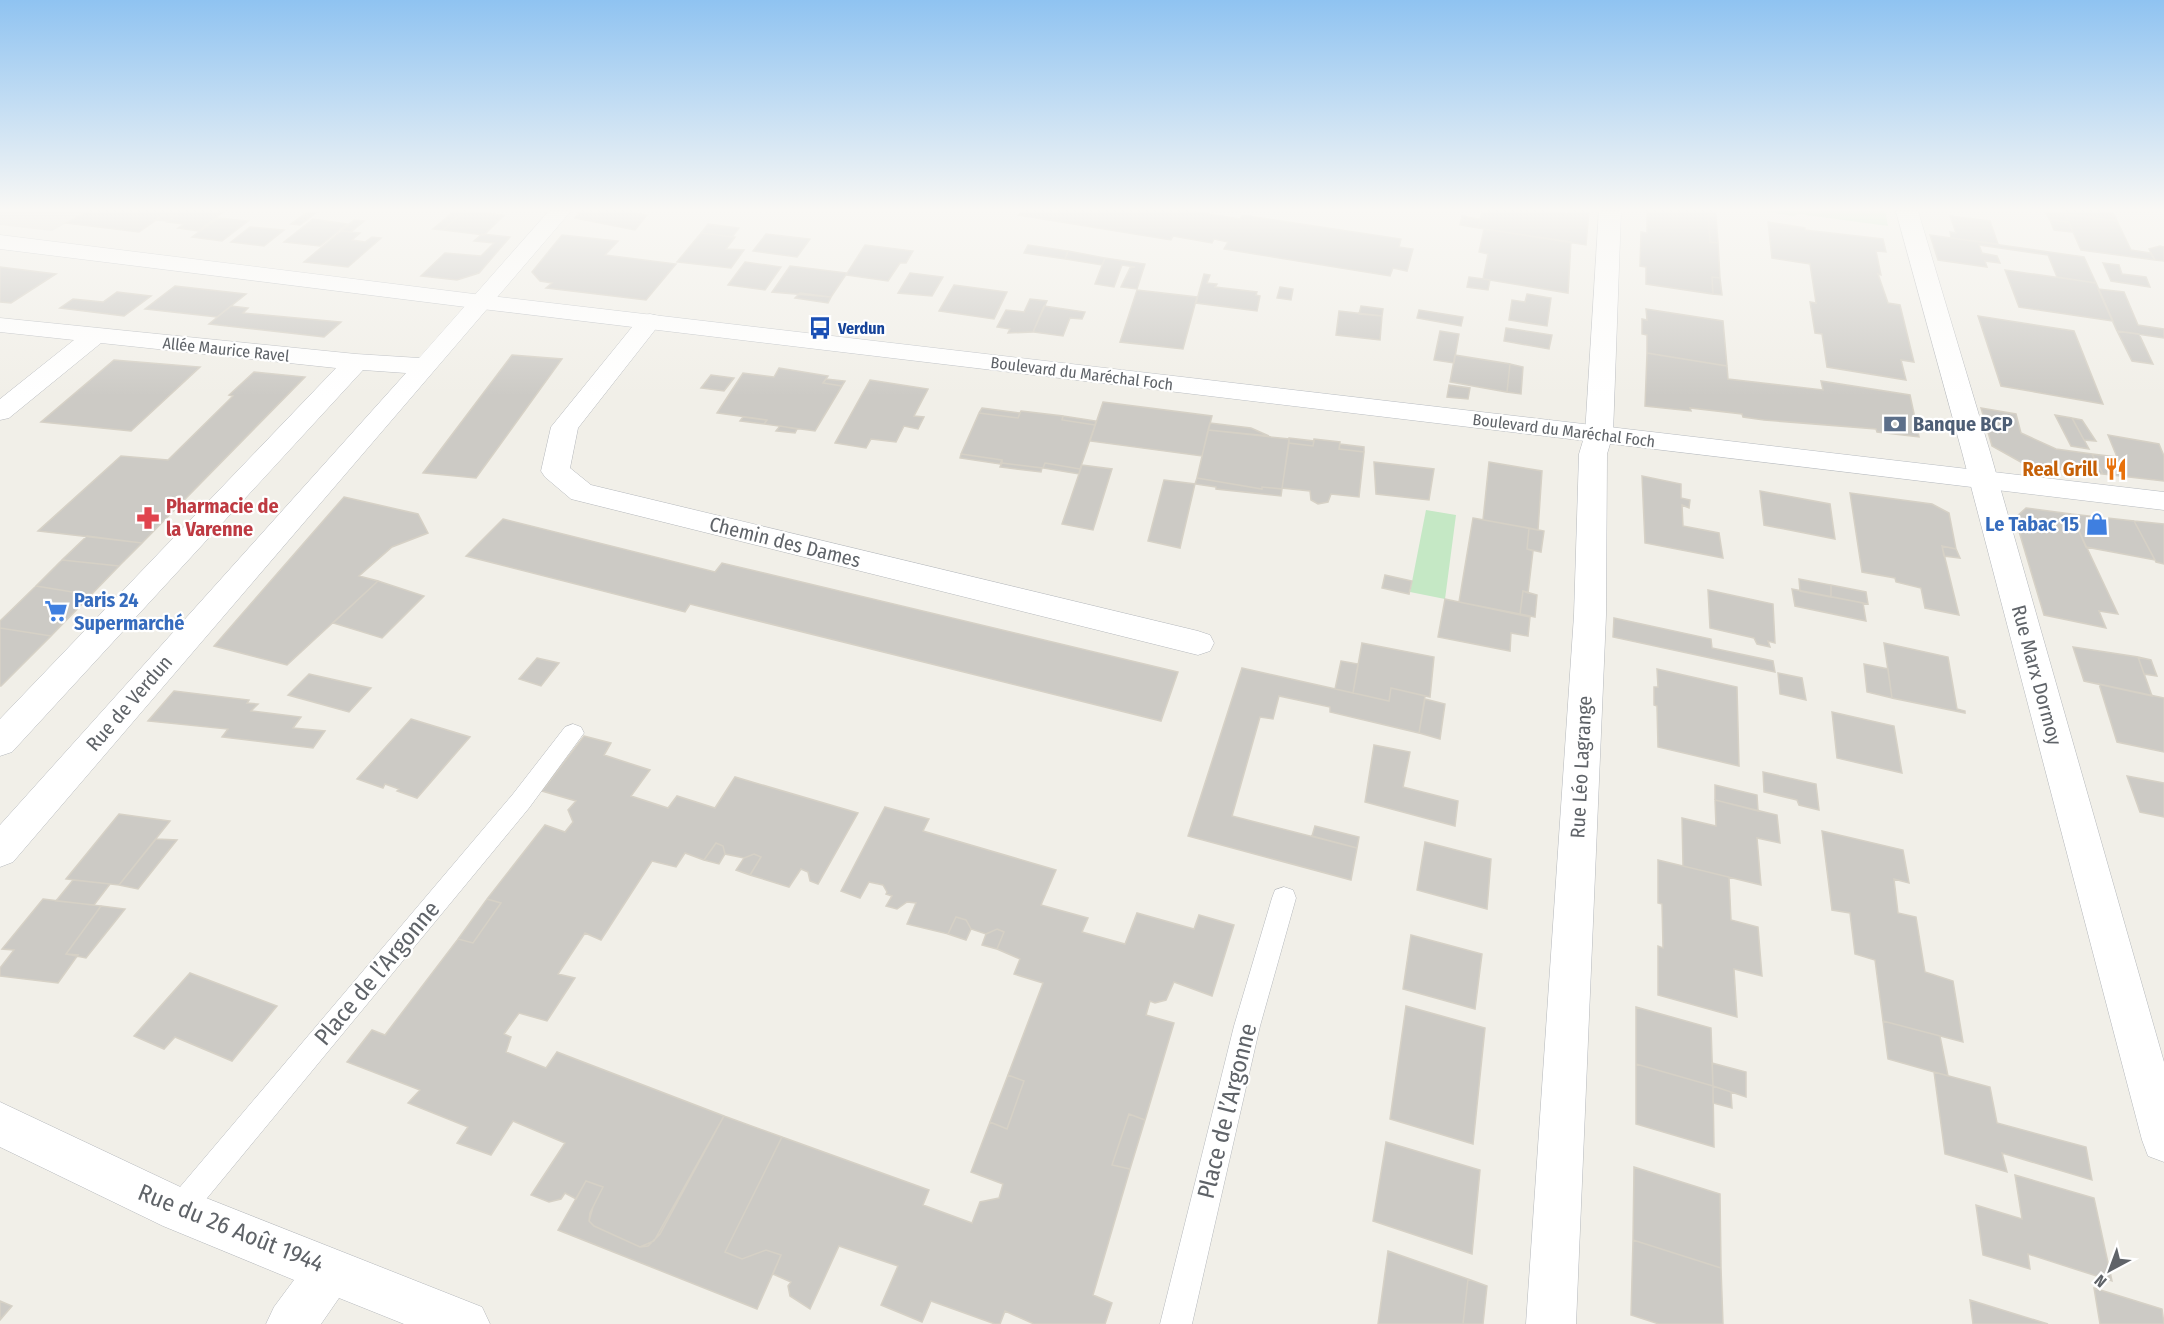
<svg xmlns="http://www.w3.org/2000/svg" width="2164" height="1324" font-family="'Fira Sans Condensed',sans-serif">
	<rect width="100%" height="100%" fill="#f1efe8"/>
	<path fill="#e1ded6" d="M0,211H88L52,231L0,225Z"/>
	<path fill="#c5e8c5" d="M1762,211H1885L1888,226L1799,214L1793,216Z
		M1426,510L1456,515L1445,599L1410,592Z"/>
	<path fill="#cccac5" stroke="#d6d1c6" stroke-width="1.5" d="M88,211H169L139,232L66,223Z
		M169,211H176L169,216H175L168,221L156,220Z
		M176,211H225L198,231L178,228L184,224L167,222L175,216H169Z
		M459,211H465L443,230L433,229L453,212Z
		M465,211L504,215L484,235L443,230Z
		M581,211H638L636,213L647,215L635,230L575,218Z
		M1022,211H1191L1240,219L1242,215L1401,239L1399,247L1413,249L1407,271L1393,268L1390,276L1224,249L1228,242L1214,239L1212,243L1173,236L1171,240L1018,215Z
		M1482,211H1543L1569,214V211H1589L1586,245L1478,228Z
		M1647,211H1715L1716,216L1708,215L1710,242L1718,243L1720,278L1712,277L1713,294L1646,284V267L1640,266L1641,232L1647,233Z
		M2045,211L2065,214L2069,222L2050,220Z
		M2063,211H2098L2114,214L2117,221L2065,214Z
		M307,212L316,213L300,225L291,224Z
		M2065,214L2117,221L2131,250L2150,253L2155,260L2081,250Z
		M1708,215L1716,216L1718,243L1710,242Z
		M1462,216L1480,219L1478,228L1460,225Z
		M1950,216L1990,221L1998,244L1951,238L1950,232L1956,233Z
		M218,218L248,221L222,241L192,237Z
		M313,219L347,224L320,246L284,242Z
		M354,220L364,221L351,232L341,231Z
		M2050,220L2069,222L2073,232L2054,230Z
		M1768,222L1805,228V230L1883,239L1886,252L1876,251L1881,275L1878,274L1888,303L1900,305L1914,362L1901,360L1906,380L1827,367L1822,334L1815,333L1810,302L1816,303L1810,264L1772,258Z
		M708,224L739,228L732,237L701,233Z
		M250,227L284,230L264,246L231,242Z
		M1484,229L1571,242L1568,293L1483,279L1488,254L1479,252Z
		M341,231L360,233L352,240L365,242L372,237L381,238L348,267L304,262Z
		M701,233L735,237L726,249L744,250L731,268L677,262Z
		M482,234L510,237L479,273L457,280L421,276L445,253L481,256L494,243L474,241Z
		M766,234L810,239L797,257L753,251Z
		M562,235L618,241L605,255L676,264L646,300L546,288L552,283L540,281L532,272Z
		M1930,235L2084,257L2096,283L2057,277L2048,255L1979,245L1982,253L1997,256L2000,263L1985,261L1987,267L1938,260Z
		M865,245L913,251L906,263H900L888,281L846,275Z
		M1028,245L1068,251L1065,259L1024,253Z
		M2160,246L2164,247V261L2155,260L2149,249Z
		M1068,251L1105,258L1102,265L1065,259Z
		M1105,258L1145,264L1137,289L1121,287L1130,268L1135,267L1122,265L1114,287L1095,284Z
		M745,262L781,267L765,290L728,285Z
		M2103,263L2119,265L2122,274L2146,277L2150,287L2111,281Z
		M790,266L847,273L831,297L772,292Z
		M0,267L56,274L11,303L0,302Z
		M2005,270L2096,283L2113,321L2019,307Z
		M910,273L943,277L932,296L898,293Z
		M1204,274L1210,275L1207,283L1217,284L1215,287L1257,292L1256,295L1260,296L1257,311L1196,303Z
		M1469,277L1490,280L1488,290L1467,287Z
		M1712,277L1720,278L1722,295L1713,294Z
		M954,285L1007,292L994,319L939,311Z
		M175,286L246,294L217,317L145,309Z
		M1280,287L1293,289L1291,300L1277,298Z
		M2098,289L2124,292L2138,325L2164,329V338L2117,331Z
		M1137,290L1197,297L1183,349L1120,342Z
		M117,292L151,296L124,316L60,308L73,299L103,302Z
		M800,293L831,297L828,303L795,298Z
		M1527,294L1551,298L1547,326L1509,320L1512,300L1525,302Z
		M1030,299L1047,301L1033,332L1008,333L1010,329L997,327L1006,310L1024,312Z
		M231,306L248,308L243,313L341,322L324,337L209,324Z
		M1044,306L1085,312L1082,319L1070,318L1063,336L1033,332Z
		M1361,306L1383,309L1382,316L1359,314Z
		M1646,309L1723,321L1727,366L1647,353V335L1642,334V319L1647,320Z
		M1419,310L1463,317L1461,326L1417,318Z
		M1339,311L1382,316L1380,340L1336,335Z
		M1978,316L2074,331L2103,404L2001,386Z
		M1506,328L1552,335L1549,349L1504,341Z
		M1440,331L1459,334L1454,363L1434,360Z
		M2117,331L2139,334L2153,364L2132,361Z
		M1647,353L1727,366L1728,379L1823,390L1821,381L1910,395L1919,437L1877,432L1876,429L1764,420L1743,417L1742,414L1690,408L1691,411L1645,406Z
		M512,355L562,359L476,478L423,473Z
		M1455,355L1510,364L1507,392L1450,382Z
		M114,360L200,367L131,431L41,422Z
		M1510,364L1523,367L1521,394L1507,392Z
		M779,368L828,376L823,383L842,386L815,431L764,424L767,420L717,413L743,373L774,377Z
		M254,372L305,377L142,543L38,531L121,456L168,460L233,396L229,395Z
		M711,375L734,378L724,391L701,388Z
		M826,379L845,381L842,386L823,383Z
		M870,380L928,389L914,416L924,417L918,429L904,426L896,442L871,439L866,448L835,443Z
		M1449,385L1470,388L1468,399L1447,397Z
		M1103,402L1212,416L1202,456L1090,441Z
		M982,408L1020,413L1018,418L979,413Z
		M1981,408L2016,414L2021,433L2056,449L2092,454L2103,474L2026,465L1992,446Z
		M1021,411L1063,416L1062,420L1095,425L1080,469L1045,463L1043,468L1002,463V460L961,454L979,413L1018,418Z
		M2055,415L2072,418L2089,449L2071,446Z
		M1063,416L1096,421L1095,425L1062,420Z
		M743,417L767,420L764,424L740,421Z
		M2072,418L2082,420L2096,441L2084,440Z
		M1210,423L1251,428L1269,436L1208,430Z
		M780,426L797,429L795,433L776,431Z
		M1208,430L1289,439L1282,489L1262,487V489L1197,478Z
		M2108,435L2159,444L2164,456V481L2103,474L2092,454L2117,457Z
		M1289,438L1314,441L1313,446L1289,443Z
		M1314,439L1340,442L1339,449L1364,452L1359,497L1331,494L1328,502L1318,504L1311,500L1310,491L1282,488L1289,443L1313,446Z
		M1340,444L1364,447V452L1339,449Z
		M961,454L1002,460L1000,464L960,458Z
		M1374,462L1434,469L1429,500L1376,494Z
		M1489,462L1542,471L1538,530L1483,520Z
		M1002,463L1042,468L1041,472L1000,467Z
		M1045,463L1080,469L1079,474L1043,468Z
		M1082,465L1112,469L1093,530L1062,524Z
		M1642,476L1681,484V498L1690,500L1689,508L1682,505L1683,526L1719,533L1723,558L1645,543Z
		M1197,478L1262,489V487L1282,489L1281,496L1216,489V487L1195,484Z
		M1164,480L1195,484L1180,548L1148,541Z
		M1760,491L1830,504L1835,539L1764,525Z
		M1850,493L1932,504L1949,513L1956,549L1942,546L1959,615L1925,608L1921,588L1896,582L1895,578L1862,572Z
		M344,497L418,514L428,533L392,547L359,576L378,581L287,665L214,646Z
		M2026,508L2071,514L2118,614L2099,611L2106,628L2044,615L2015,518Z
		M2071,514L2134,521L2155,560L2086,547Z
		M1473,518L1529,528L1527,549L1533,551L1528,593L1523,591L1520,614L1459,602Z
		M503,519L715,572L722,563L1178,672L1161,721L690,604L685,612L466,556Z
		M2134,521L2164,524V564L2156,562Z
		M1529,528L1544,531L1541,552L1527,549Z
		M87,536L142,543L119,566L62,560Z
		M1942,546L1956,549L1960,558L1944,556Z
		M62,560L119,566L91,595L36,586Z
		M1385,575L1412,581L1409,594L1382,588Z
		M1799,579L1831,585V597L1800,591Z
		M378,581L424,596L382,638L333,623Z
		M1831,585L1866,592L1868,604L1831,597Z
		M36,586L91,595L51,636L0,628V621Z
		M1792,589L1863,603L1866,621L1795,606Z
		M1708,590L1773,604L1775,643L1768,641L1770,647L1757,644L1754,638L1710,628Z
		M1523,591L1537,595L1535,617L1520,614Z
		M1445,599L1530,617L1528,636L1511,633L1510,651L1438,637Z
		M1614,618L1711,639L1712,648L1773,661L1775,672L1613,637Z
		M0,628L51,636L1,686H0Z
		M1362,643L1434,657L1430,697L1391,688L1389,701L1353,693Z
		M1884,643L1948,657L1957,709L1965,711V713L1892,698Z
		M2073,647L2138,657L2152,696L2084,681Z
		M2138,657L2151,660L2157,676L2144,674Z
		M537,658L559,663L541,686L519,679Z
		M1341,661L1358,664L1353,693L1335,689Z
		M1864,664L1888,669L1892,698L1867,692Z
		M1242,668L1389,701L1391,688L1425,696L1419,733L1330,712V707L1279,696L1273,719L1260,717L1232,816L1357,848L1351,880L1188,836Z
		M1657,669L1737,687L1739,766L1658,747L1657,706L1654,705V687H1658Z
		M1778,673L1802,678L1806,700L1780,694Z
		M309,674L371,688L349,712L288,695Z
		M2099,684L2164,698V752L2117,742Z
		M174,691L249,700L247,703L258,704L251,711L301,717L293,728L325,731L313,748L222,737L228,729L148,721Z
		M1425,699L1445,704L1440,739L1419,733Z
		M1832,712L1894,726L1902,773L1837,758Z
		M411,719L470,737L417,798L397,791L399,789L385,784L383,788L357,779Z
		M584,736L611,743L604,755L650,770L631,796L668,808L677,796L715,808L735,777L858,813L818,884L810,881L808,872L801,869L789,887L750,875L761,857L754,854L744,858L725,854L723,846L716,843L704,860L685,853L676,867L652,861L601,940L585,933L558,974L575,978L547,1021L519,1013L504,1034L511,1037L506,1052L546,1068L557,1052L724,1116L660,1234L648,1246L640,1247L594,1226L589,1221L593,1207L603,1187L586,1181L576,1199L565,1193L561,1199L549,1202L531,1195L565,1143L513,1121L491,1155L457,1143L468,1127L408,1103L420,1090L347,1062L372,1030L385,1035L458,939L473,943L501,903L487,899L545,825L565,832L573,822L568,810L576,801L542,791Z
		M1374,745L1410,752L1403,787L1458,801L1455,826L1365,802Z
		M1763,772L1816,784L1819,810L1799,805L1797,800L1764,792Z
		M2127,776L2164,783V817L2140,812Z
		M1715,785L1757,795L1758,811L1715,800Z
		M1715,800L1777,815L1780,843L1757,838L1761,885L1683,866L1682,818L1716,826Z
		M885,807L929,819L923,831L1056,870L1041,905L1088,918L1082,932L1125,944L1137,913L1194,929L1199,915L1234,925L1212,996L1174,982L1166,1000L1155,1003L1150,1001L1146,1015L1174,1023L1145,1120L1129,1114L1112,1165L1130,1169L1093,1295L1112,1303L1105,1324H1034L1005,1311L1000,1324H995L931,1301L922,1322L881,1305L898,1266L839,1246L810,1309L790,1296L788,1286L791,1282L773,1274L781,1255L766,1250L742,1259L725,1252L782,1137L929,1190L923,1205L972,1223L980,1202L999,1198L1003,1184L971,1172L990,1122L1007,1129L1024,1081L1008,1075L1043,983L1014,974L1020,959L997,949L1004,932L997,929L986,934L971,929L966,920L956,917L948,934L907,924L916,903L907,902L897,909L886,906L892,896L886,894L887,892L883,885L869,882L860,898L841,891Z
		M119,814L170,821L119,885L66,879Z
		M1315,826L1359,837L1357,848L1312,836Z
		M1822,831L1903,850L1909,883L1894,879L1898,913L1916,917L1925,972L1953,981L1963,1042L1883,1021L1875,960L1855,954L1850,913L1832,910Z
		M156,839L177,840L138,889L119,885Z
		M1425,842L1491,859L1487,909L1417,890Z
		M716,843L723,846L725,854L719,864L704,860Z
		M754,854L761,857L750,875L736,870L744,858Z
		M1658,860L1729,877L1731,920L1758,927L1762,976L1734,969L1737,1017L1658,995V946L1663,948L1662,904L1658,903Z
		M73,880L110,884L94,905L56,901Z
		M43,899L101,906L66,954L78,955L58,983L0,976V968L14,950L2,949Z
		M487,899L501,903L473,943L458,939Z
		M101,906L125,909L86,958L66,954Z
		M956,917L966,920L971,929L966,940L948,934Z
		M997,929L1004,932L997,949L982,945L986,934Z
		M1411,935L1482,954L1475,1009L1403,989Z
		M190,973L277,1006L232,1061L175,1037L164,1049L134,1036Z
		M1406,1006L1485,1028L1473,1144L1390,1119Z
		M1636,1007L1711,1028L1713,1086L1636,1064Z
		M1883,1021L1940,1036L1948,1076L1888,1059Z
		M1712,1063L1746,1072V1097L1713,1086Z
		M1636,1064L1713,1086L1714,1147L1636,1124Z
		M1934,1072L1990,1087L1997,1123L2086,1147L2092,1180L2002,1153L2007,1172L1945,1154Z
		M1008,1075L1024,1081L1007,1129L990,1122Z
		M1713,1086L1731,1092L1732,1108L1713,1103Z
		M1129,1114L1145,1120L1130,1169L1112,1165Z
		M724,1116L782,1137L725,1252L742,1259L766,1250L781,1255L757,1309L558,1230L586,1181L603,1187L590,1213L589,1221L594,1226L640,1247L654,1241Z
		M1386,1142L1480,1170L1472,1254L1373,1221Z
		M1634,1167L1720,1194L1721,1268L1633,1240Z
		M2015,1175L2094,1198L2112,1281L2028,1254L2030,1269L1983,1255L1976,1205L2022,1219Z
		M1633,1240L1721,1268L1723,1324H1659L1631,1315Z
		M1388,1251L1468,1279L1463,1324H1378Z
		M1468,1279L1487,1286L1483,1324H1463Z
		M2094,1288L2162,1309L2164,1324H2100Z
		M1970,1300L2048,1324H1973Z
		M0,1301L12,1306L0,1320Z"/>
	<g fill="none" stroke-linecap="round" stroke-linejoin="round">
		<g stroke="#b5b8bc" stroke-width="1">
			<path id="lane" d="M573,724L581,727L584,733L529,808L189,1220L179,1225L169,1220L164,1210L169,1200L513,794L565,727Z
				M1284,887L1293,890L1296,898L1260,1026L1192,1324H1160L1234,1026L1272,898L1275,890Z"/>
		</g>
		<g stroke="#b5b8bc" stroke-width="1">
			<path id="street" d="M549,211H571L13,862L0,867V825L406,373L363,370L12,752L0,756V719L336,368L101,343L9,418L0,420V399L74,340L0,332V318L356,354L419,358Z
				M1599,211H1621L1613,434L1607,454L1606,615L1576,1324H1526L1574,615L1579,454L1585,434Z
				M1896,211H1918L1990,452L2164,1062V1162L2148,1156L2142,1140L1962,452Z
				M650,314L659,316L662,321L578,428L570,468L591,485L1198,631L1210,635L1214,643L1210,651L1198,655L571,499L545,477L541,471L551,427L641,316Z
				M0,1102L191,1192L482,1307L490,1324H404L339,1298L321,1324H266L274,1307L294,1280L163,1226L0,1147Z"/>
		</g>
		<g stroke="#b6babf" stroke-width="1">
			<path id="secondary" d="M0,235L482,295L2164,492V510L482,309L0,249Z"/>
		</g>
		<use href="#lane" fill="#fff" fill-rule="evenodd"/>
		<use href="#street" fill="#fff" fill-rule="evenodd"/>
		<use href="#secondary" fill="#fff" fill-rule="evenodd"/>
	</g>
	<linearGradient id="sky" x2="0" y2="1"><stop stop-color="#8fc3f1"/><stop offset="0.53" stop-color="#f9f8f5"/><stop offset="1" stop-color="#f9f8f5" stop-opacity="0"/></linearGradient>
	<rect width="2164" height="396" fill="url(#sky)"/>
	<defs>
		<g id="bus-bare" transform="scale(1.8)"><path d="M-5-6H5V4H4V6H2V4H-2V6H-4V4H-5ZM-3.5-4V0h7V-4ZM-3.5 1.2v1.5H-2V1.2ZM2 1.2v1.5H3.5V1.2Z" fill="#1a4fb4" stroke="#fff" stroke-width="2.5" paint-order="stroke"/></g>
		<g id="bank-bare" transform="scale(1.8)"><path d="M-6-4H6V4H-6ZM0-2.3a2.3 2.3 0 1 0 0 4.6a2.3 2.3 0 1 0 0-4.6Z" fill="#5c6f8a" stroke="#fff" stroke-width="2.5" paint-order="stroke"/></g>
		<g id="restaurant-bare" transform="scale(1.8)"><path d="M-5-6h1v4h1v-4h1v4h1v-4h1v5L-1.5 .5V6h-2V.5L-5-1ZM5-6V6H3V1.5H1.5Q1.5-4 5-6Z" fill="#e8710a" stroke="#fff" stroke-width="2.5" paint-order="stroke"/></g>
		<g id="pharmacy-bare" transform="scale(1.8)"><path d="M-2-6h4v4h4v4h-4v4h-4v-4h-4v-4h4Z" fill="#e0444e" stroke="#fff" stroke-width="2.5" paint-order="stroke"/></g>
		<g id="shop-bare" transform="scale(1.8)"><path d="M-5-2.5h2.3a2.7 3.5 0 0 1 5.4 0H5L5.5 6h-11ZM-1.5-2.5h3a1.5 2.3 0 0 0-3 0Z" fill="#3f7fe0" stroke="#fff" stroke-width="2.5" paint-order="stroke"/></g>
		<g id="supermarket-bare" transform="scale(1.8)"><path d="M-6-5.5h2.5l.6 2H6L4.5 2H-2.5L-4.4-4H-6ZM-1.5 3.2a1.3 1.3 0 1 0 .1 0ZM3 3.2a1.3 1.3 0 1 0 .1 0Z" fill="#3f7fe0" stroke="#fff" stroke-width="2.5" paint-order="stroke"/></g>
	</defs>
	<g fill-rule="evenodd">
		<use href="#bus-bare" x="820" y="328"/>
		<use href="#bank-bare" x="1895" y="424"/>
		<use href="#restaurant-bare" x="2116" y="469"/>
		<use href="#pharmacy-bare" x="148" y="518"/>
		<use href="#shop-bare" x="2097" y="524"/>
		<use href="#supermarket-bare" x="56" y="611"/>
	</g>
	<g text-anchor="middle" stroke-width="4.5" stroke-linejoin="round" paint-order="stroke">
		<g font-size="16" font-weight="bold" fill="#164399" stroke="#fff" text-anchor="start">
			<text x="838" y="334">Verdun</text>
		</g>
		<g font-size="16" fill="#5f6368" stroke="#fff">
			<text transform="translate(226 349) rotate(6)" y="6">Allée Maurice Ravel</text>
			<text transform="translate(1082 373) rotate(7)" y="6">Boulevard du Maréchal Foch</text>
			<text transform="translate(1564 430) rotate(7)" y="6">Boulevard du Maréchal Foch</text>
		</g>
		<g font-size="20" font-weight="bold" fill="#4e5e75" stroke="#fff" text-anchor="start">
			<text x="1913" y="431">Banque BCP</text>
		</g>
		<g font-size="20" font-weight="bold" fill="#c56008" stroke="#fff" text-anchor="end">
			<text x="2098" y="476">Real Grill</text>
		</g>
		<g font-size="20" font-weight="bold" fill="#be3a42" stroke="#fff" text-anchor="start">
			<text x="166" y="513">Pharmacie de<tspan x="166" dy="23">la Varenne</tspan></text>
		</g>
		<g font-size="20" font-weight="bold" fill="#366cbe" stroke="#fff" text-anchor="end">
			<text x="2079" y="531">Le Tabac 15</text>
			<text x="74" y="607" text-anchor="start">Paris 24<tspan x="74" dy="23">Supermarché</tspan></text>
		</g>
		<g font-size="20" fill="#5f6368" stroke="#fff">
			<text transform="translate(785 542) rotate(14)" y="7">Chemin des Dames</text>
			<text transform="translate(2037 675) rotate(75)" y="7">Rue Marx Dormoy</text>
			<text transform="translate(129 703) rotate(-49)" y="7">Rue de Verdun</text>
			<text transform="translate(1581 767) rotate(-87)" y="7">Rue Léo Lagrange</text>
		</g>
		<g font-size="24" fill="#5f6368" stroke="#fff">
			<text transform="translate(377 973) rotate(-50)" y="8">Place de l’Argonne</text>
			<text transform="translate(1227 1111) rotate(-76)" y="8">Place de l’Argonne</text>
			<text transform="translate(231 1228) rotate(22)" y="8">Rue du 26 Août 1944</text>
		</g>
	</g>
	<g transform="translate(2110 1270) rotate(221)" stroke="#ffffff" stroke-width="4.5" paint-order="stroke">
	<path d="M0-4.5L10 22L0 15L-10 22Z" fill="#5f6368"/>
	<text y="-9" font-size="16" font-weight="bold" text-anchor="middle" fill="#5f6368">N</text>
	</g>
</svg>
